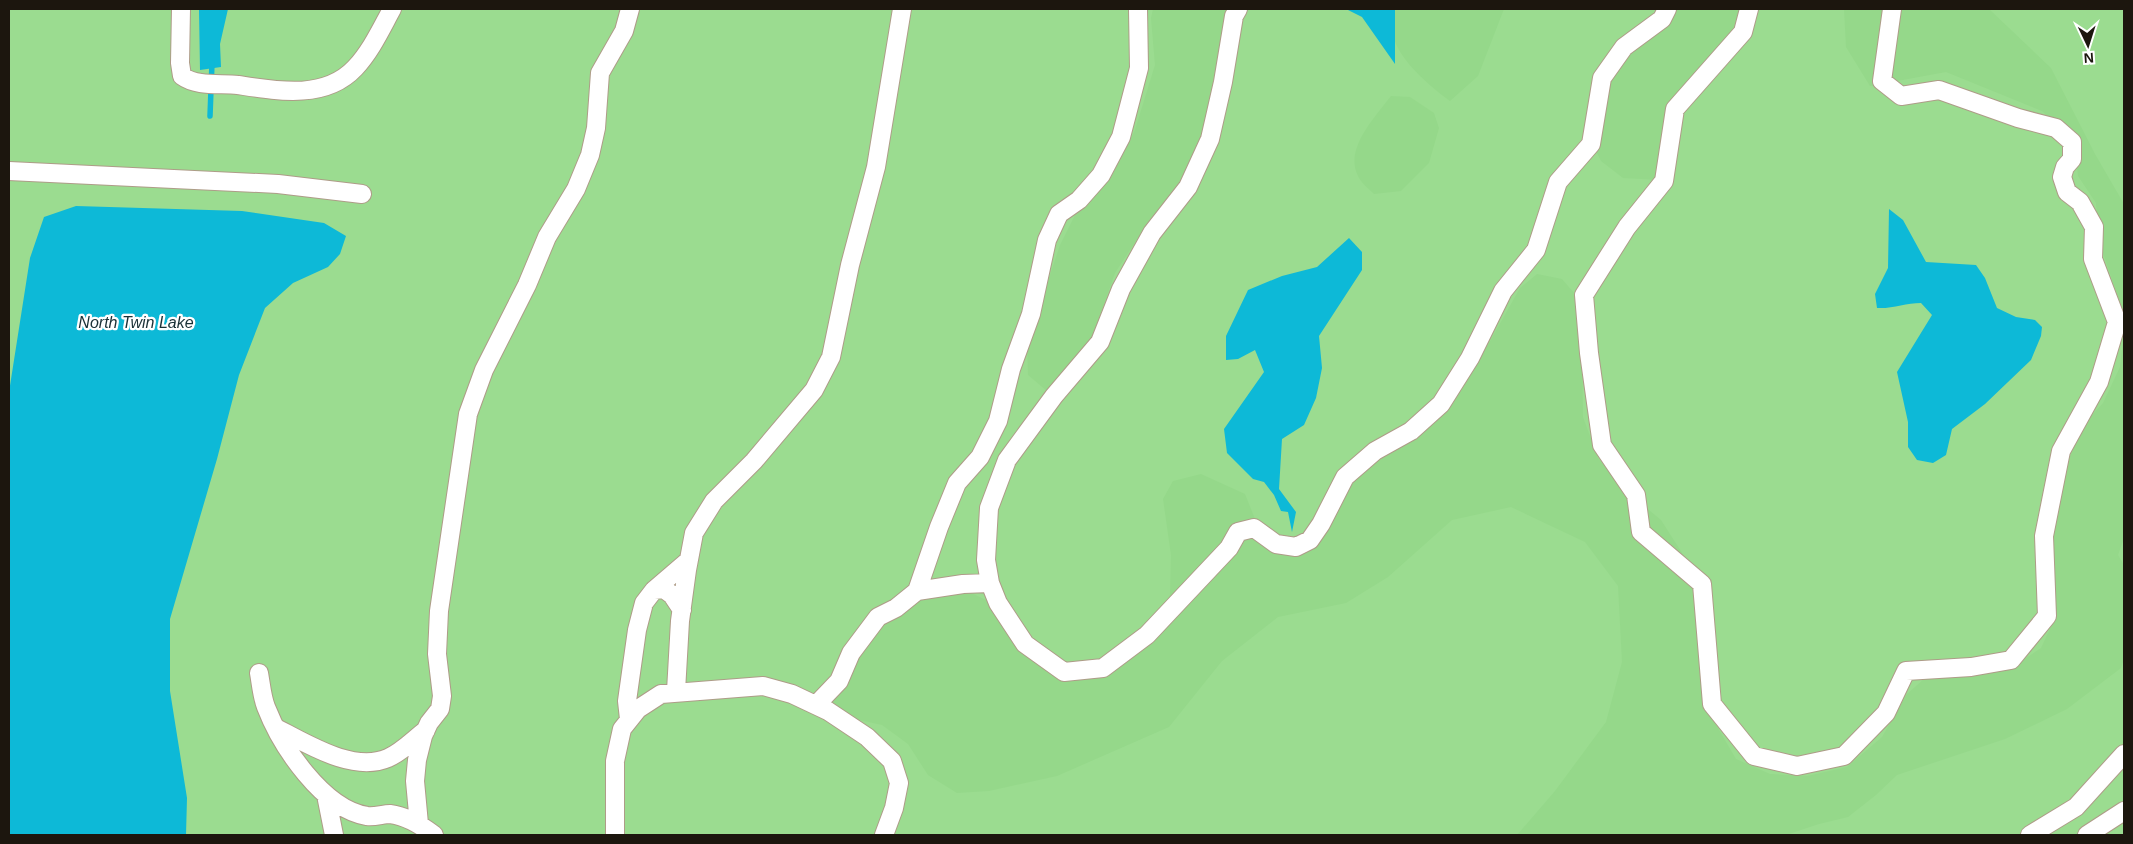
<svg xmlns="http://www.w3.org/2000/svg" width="2133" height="844" font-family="Helvetica,sans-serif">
	<rect width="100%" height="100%" fill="#fdf2e5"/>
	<path fill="#9bdc90" d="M9,9H2124V835H9Z"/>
	<path fill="#95d88a" d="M1153,9H1226L1203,136L1176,195L1141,233L1115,273L1092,338L1047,391L1028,375L1027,344L1060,245L1079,207L1112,176L1135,130L1155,65L1151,18Z
		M1395,9H1504L1478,76L1450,101C1431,87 1406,66 1396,44C1392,35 1395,19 1395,9Z
		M1671,9H1743L1734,39L1693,78L1660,180L1623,178L1601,161L1596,151L1605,85L1621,59Z
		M1844,9H1989L2051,68L2095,154L2124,204V315L2099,241L2096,203L2078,176L2074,139L2042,111L1946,72L1870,86L1846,47Z
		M1391,96L1410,97L1434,113L1439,128L1429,163L1401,191L1374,194C1369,189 1361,183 1358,176C1344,149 1375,117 1391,96Z
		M1537,274L1562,279L1575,294L1582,349L1583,417L1598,458L1620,486L1661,520L1684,556L1700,614L1708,711L1736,759L1770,774L1807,776L1847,767L1882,737L1907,694L1924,679L1973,675L2011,668L2041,648L2056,616L2053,531L2068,461L2085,423L2103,403L2120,367L2124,332V538L2118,555L2124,565V659L2121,668L2067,709L2005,739L1897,775L1876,795L1848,817L1819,824L1786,835H1517L1555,791L1606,722L1622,662L1618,586L1585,542L1511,507L1452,520L1388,577L1346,603L1278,617L1222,661L1169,727L1057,776L989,791L957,793L928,775L908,744L882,725L841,716L829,702L871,632L907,602L963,589L988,601L1011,635L1036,663L1058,676L1152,640L1170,595L1171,555L1163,499L1173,481L1201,474L1245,494L1255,519L1271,546L1295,549L1356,474L1418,433L1453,404L1475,368L1520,288Z"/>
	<path fill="#0db9d7" d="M199,9H228L220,44L221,67L200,70Z
		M1346,9H1395V64L1362,17Z
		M76,206L242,211L324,223L346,236L340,254L328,267L293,283L265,308L239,375L217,459L170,619V691L187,798L186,835H9V392L30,258L44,217Z
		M1889,209L1903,220L1926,262L1976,265L1985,278L1997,308L2016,317L2035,320L2042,327L2041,336L2031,360L1985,404L1952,429L1946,455L1933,463L1917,460L1908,447V422L1897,372L1932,315L1921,303C1906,303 1892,309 1877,308L1875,294L1888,268Z
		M1349,238L1362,252V270L1319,336L1322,368L1316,398L1304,425L1282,439L1279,489L1296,512L1292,532L1288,512L1281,511L1274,495L1264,482L1253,479L1227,453L1224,429L1264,372L1255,350L1238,359L1226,360V336L1248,290L1282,276L1317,267Z"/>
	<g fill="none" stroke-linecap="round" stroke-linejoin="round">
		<path stroke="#0db9d7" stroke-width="5.5" d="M210,116L212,63"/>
		<g stroke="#ae9c88" stroke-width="20">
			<path id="minor" d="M181,9L180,63L182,76C197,87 220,83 238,85C277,91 325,100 355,68C371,51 381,29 392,9
				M1238,9L1234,16L1223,82L1210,139L1188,187L1152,233L1121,289L1100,342L1054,396L1007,460L989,508L986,560L990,583L998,603L1025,644L1064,672L1103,668L1147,635L1229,548L1238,532L1254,528L1276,544L1296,547L1310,540L1321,524L1345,477L1375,451L1411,431L1441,404L1470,358L1503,291L1536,250L1558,182L1591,144L1602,78L1624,47L1662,19L1667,9
				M1749,9L1743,32L1675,109L1664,181L1627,227L1584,295L1589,353L1602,445L1636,495L1641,532L1702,584L1712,704L1754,756L1797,766L1844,756L1886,713L1906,671L1971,667L2011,660L2047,616L2044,536L2061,451L2099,382L2117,322L2093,259L2094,227L2080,202L2067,192L2062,177L2065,167L2072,159V142L2056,128L2018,118L1939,90L1901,96L1882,81L1892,9
				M9,171L278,184L362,194
				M654,590L689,560
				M917,591L963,584L990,583
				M259,673C261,684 262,697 266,707C281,746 323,809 367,816C375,817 383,814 390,814C407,816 421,825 434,835
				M676,691L680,621L687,570L694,533L714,501L754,461L814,390L831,357L850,265L876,167L902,9
				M816,705L839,681L851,653L878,617L896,608L917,591L939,527L957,483L980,457L998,421L1011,369L1031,314L1047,240L1059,214L1079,200L1101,175L1121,137L1139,68L1138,9
				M629,719L627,701L637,630L644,603L654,590L664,589L672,595L682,610
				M278,729C308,744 353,773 388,758C402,752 414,739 426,730
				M326,795L334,835
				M419,824L415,781L417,760L423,736L429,723L440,709L442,696L437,654L439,611L468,414L484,370L527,285L547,237L576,189L590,155L596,128L600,73L624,31L630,9
				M615,835V761L622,729L638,709L661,694L763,686L792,694L828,711L867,737L892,761L899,783L894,808L884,835
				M2030,835L2076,807L2124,754
				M2087,835L2124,811"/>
		</g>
		<use href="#minor" stroke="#fff" stroke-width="18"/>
	</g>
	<g text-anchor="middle" stroke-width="4.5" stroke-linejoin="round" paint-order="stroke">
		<g font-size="16" font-style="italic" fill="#1a3137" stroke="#fff">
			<text x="136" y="328">North Twin Lake</text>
		</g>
	</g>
	<rect width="2133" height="844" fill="none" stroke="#1c160e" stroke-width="20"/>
	<g transform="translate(2088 45) rotate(176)" stroke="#ffffff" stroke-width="4" paint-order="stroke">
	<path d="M0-4L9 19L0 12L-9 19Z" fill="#1c160e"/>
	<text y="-8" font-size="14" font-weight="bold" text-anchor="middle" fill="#1c160e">N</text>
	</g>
</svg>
